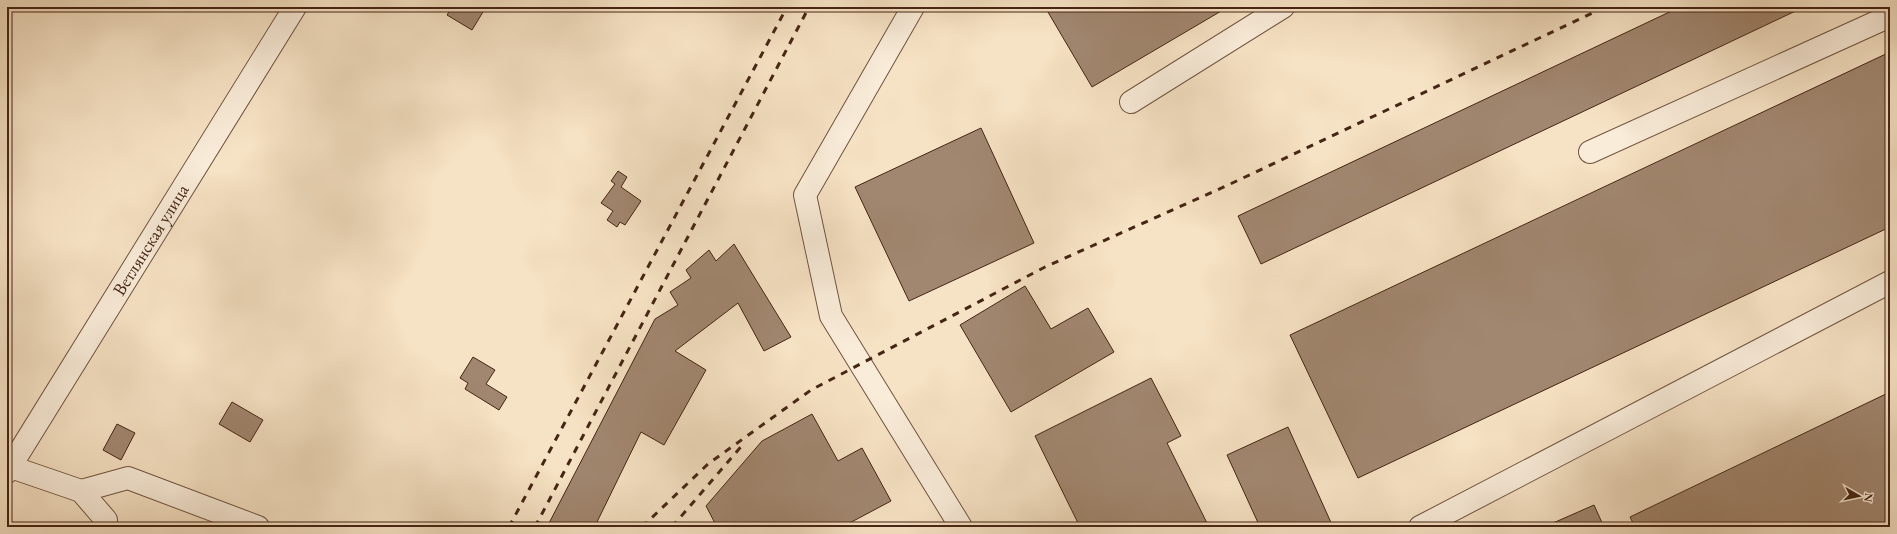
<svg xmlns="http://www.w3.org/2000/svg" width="1897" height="534" font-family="'EB Garamond',serif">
	<rect width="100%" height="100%" fill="#f6e2c4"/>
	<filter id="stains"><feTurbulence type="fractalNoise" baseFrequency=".005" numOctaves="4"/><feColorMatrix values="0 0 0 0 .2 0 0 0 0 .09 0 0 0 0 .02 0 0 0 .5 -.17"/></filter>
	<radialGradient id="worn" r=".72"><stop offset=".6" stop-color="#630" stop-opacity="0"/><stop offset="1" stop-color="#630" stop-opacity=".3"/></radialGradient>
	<path fill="#a18770" stroke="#452514" d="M452,7H486L472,30L447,15Z
		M1045,7H1228L1092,87Z
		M1680,7H1804L1261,264L1238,216Z
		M1890,52V227L1358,478L1290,335Z
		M981,128L1034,243L909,301L855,187Z
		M618,171L627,177L621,187L641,201L625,225L620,222L617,227L607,220L613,211L601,203L615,184L611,181Z
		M734,244L791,337L764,351L738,303L675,351L706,370L664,445L641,432L597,522L606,527H547L655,319L678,305L670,292L691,278L686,270L709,250L716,261Z
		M1025,286L1051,329L1088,308L1114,352L1011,412L960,325Z
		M473,357L495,370L486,384L507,397L499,410L465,389L468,383L460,378Z
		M1151,378L1181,436L1167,443L1209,527H1080L1035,436Z
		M1890,392V527H1635L1630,517Z
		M232,402L263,420L250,442L219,424Z
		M812,414L838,461L862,448L891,501L842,527H717L706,506L762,441Z
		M117,424L135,433L121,460L103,450Z
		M1288,427L1333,527H1260L1227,455Z
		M1594,505L1604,527H1544Z"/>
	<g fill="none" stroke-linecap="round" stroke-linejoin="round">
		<g stroke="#715440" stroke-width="24">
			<g id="minor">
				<path d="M913,7L805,195L831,316L961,527"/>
				<path d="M1131,102L1283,7"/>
				<path d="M1590,152L1890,16"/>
				<path d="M11,467L81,491L128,478L258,527"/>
				<path id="s1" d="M7,472L295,7"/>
				<path d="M81,491L106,520L105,527"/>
				<path d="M1420,527L1890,282"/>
			</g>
		</g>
		<use href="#minor" stroke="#f9ecd9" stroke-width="22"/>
		<path stroke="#452514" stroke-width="3" stroke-dasharray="7 7" stroke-linecap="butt" d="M509,527L787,7
			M535,527L809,7
			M642,527L708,464L811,390L1045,267L1226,186L1605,7
			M672,527L745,442"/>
	</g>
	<g text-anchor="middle" stroke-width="3.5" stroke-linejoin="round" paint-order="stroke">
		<g font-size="18" fill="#452514" stroke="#f9ecd9">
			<text dy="6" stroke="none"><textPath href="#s1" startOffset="273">Ветлянская улица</textPath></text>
		</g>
	</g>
	<rect width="1897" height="534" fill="none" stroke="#f6e2c4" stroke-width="24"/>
	<rect x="8" y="8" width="1881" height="518" fill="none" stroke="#452514" stroke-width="2"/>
	<rect x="12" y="12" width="1873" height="510" fill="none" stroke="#452514"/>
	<g transform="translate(1859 496) rotate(99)" stroke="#f9ecd9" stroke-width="3" paint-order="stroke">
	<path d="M0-3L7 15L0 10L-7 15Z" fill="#452514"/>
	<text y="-6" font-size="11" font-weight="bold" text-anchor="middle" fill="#452514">N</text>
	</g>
	<rect width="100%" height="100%" filter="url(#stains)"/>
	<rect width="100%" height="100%" fill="url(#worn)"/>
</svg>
